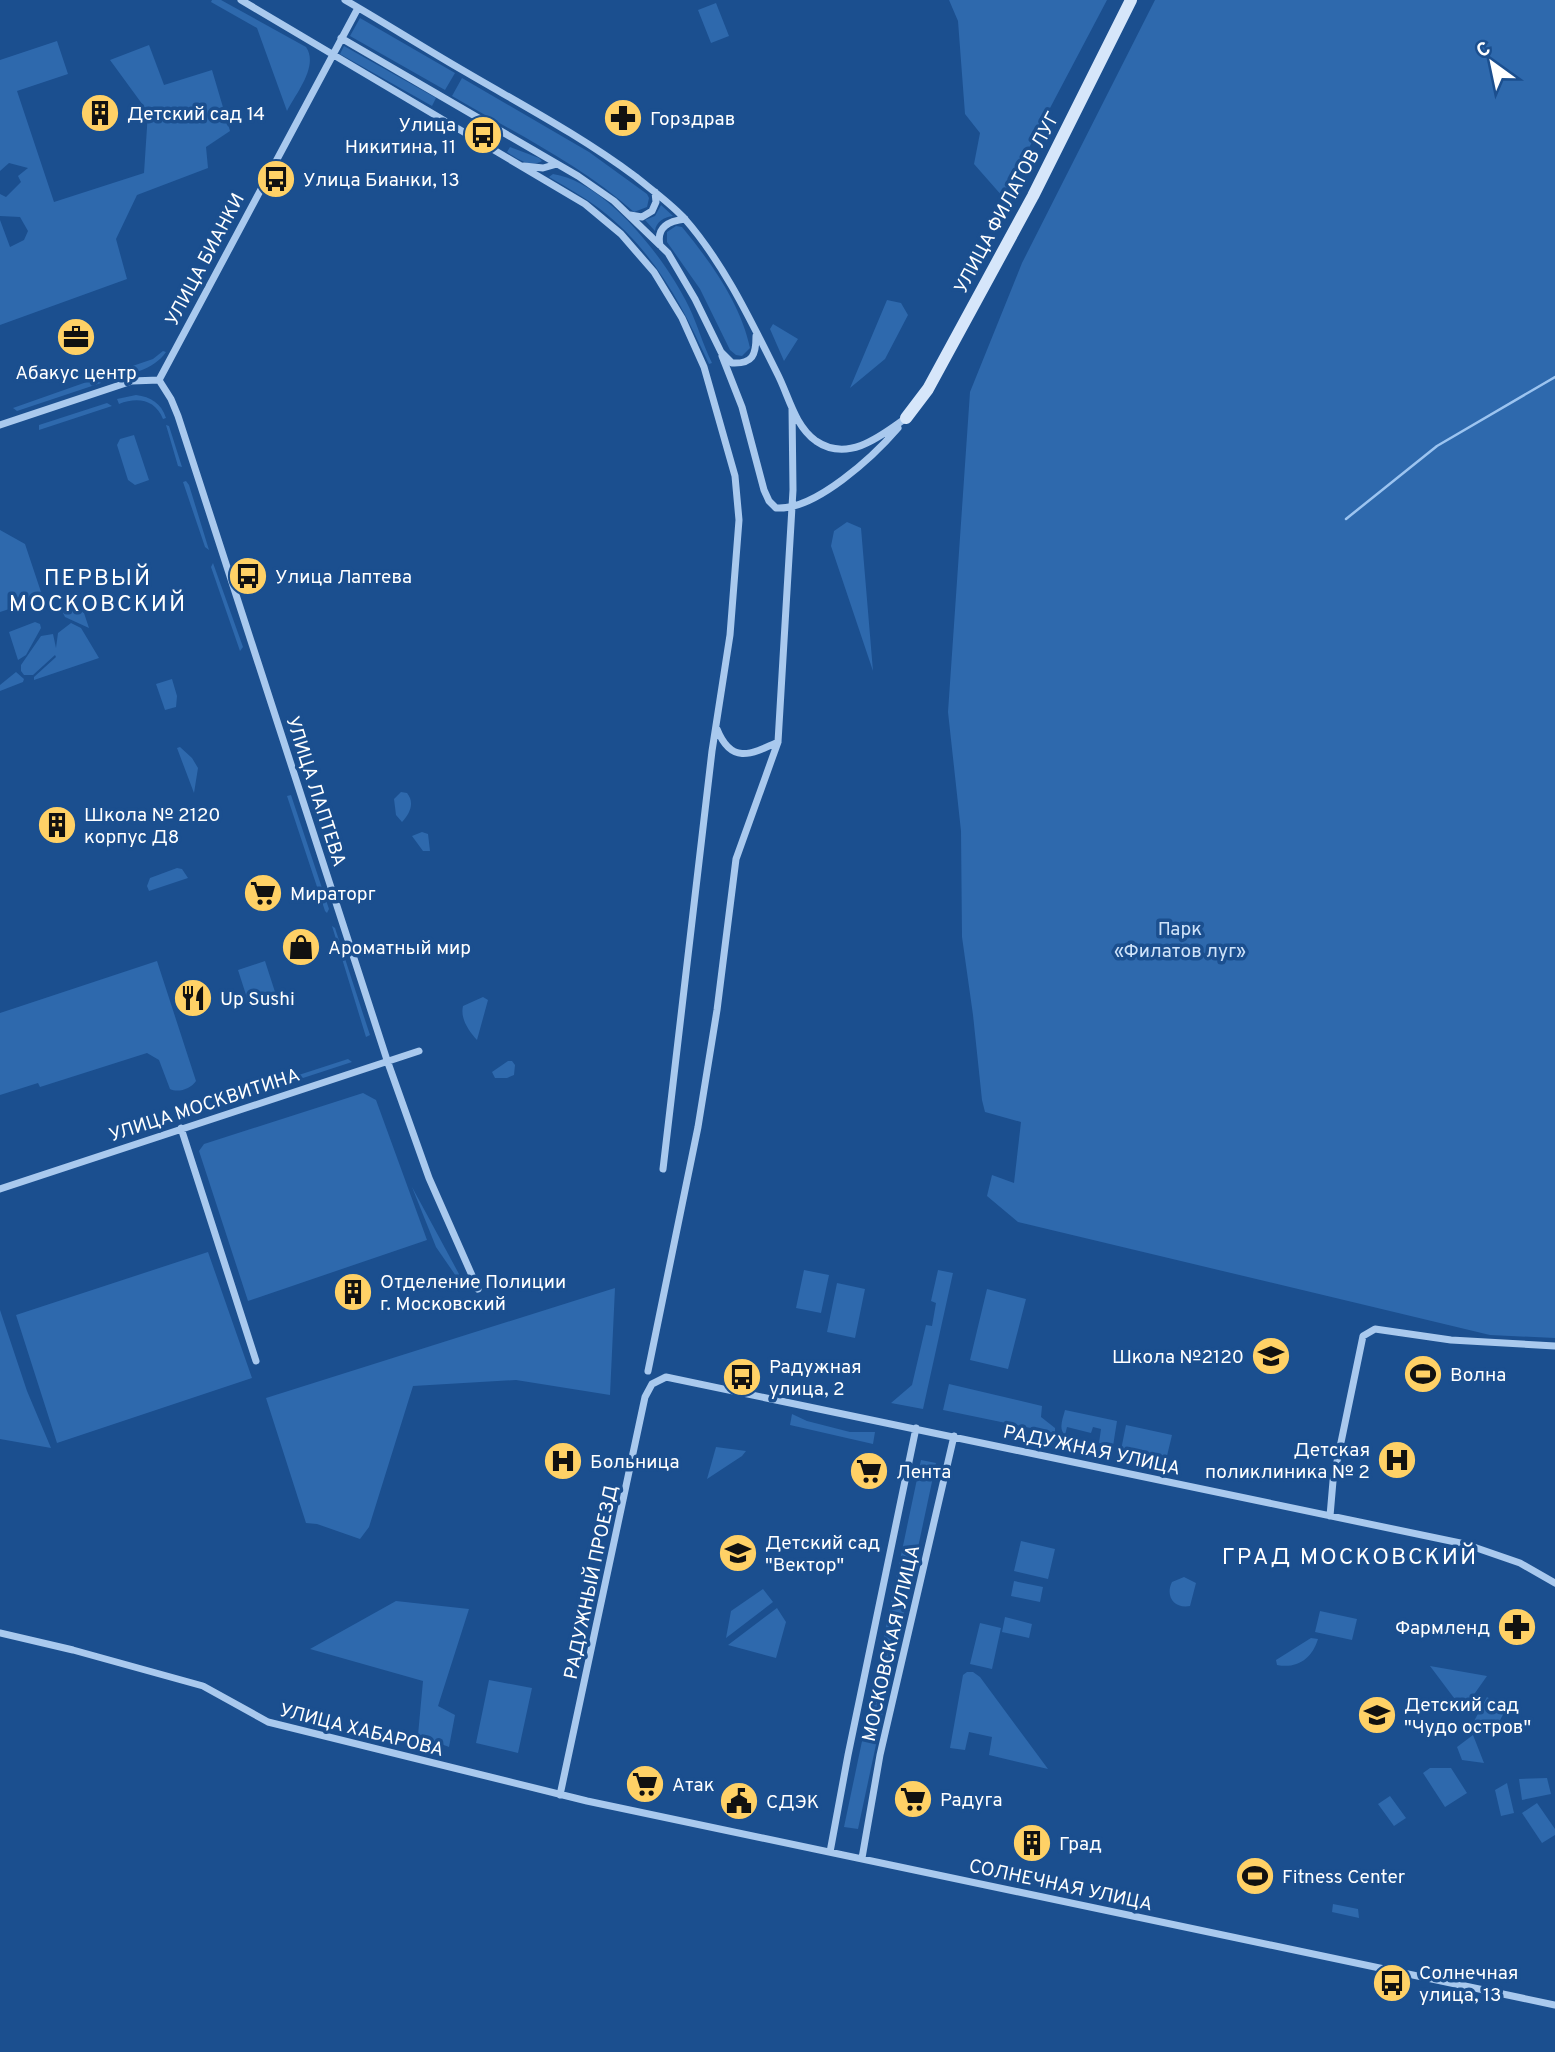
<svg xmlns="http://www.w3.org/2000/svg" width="1555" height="2052" font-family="Overpass,sans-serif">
	<rect width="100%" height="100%" fill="#1b4f8f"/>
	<path fill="#2e69ad" d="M212,0H221L306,47C319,66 296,93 287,111L257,28L211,2Z
		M949,0H1107L1003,197L974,164L980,133L965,114L958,21Z
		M1155,0H1555V1338L1490,1335L1018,1222L987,1196L992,1175L1014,1183L1021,1122L985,1112L982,1100L973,1015L962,937L961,831L948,712L970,392L1022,263Z
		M716,3L729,36L711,43L698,10Z
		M360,18L455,73L445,90L350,36Z
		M57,41L68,74L17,91L54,202L144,173L148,112L110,60L149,45L164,85L212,70L230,131L206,147L208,168L137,195L116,239L127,279L0,325V220L10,247L24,240L28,231L20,217L0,216V194L6,197L21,182L18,176L28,168L9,163L0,171V60Z
		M344,46L436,98L432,106L340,54Z
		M462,78L589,152L647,194L649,198L647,207L634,212C580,164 513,132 452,96Z
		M510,147L539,158L542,161C530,168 518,159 507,152Z
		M553,174C607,182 667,261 689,307C698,326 703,345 712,363L709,364C681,303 654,251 600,209C584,197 566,187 549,177Z
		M661,205L673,216C664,217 656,222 655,231L645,220L655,216Z
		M676,226L682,227C710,261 741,304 750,348L742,356L736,355L730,350L700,289L667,242V232Z
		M887,300L901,303L908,315L885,359L850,388Z
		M773,324L798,339L784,361L770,329Z
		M163,351L166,352C154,370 128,375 108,379L106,375L153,359Z
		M98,378L101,383L17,411L13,408Z
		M136,395C151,397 161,403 166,418L163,419C155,399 137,397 119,404L117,399Z
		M107,403L112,406L39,430V425Z
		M166,425L169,426L182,467L178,466Z
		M134,435L149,480L135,485L128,480L117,445L120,439Z
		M186,481L189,485L209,550L205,547L183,482Z
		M847,522L861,528L873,671L831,546L834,531Z
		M0,530L25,544L43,598L0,612Z
		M213,563L243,647L240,651L211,567Z
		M78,608L84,613L89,628L65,617L63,613Z
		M35,622L40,624L41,628L26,655L18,660L9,632Z
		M71,623L81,628L99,658L34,680V677L56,657L55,655L33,675H24L21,671V665L41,636L53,634L56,648L58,633Z
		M16,672L24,679L23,682L0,691V685Z
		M172,679L177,696L176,707L165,710L156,684Z
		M180,747L192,758L198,768L194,793L177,748Z
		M401,792L407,793C415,803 410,813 402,822L396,815L394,799Z
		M291,795L329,909L327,913L325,911L287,796Z
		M422,832L428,834L430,851H423L412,836Z
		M177,868L182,869L188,878L149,891L147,886L150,878Z
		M332,926L335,928L368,1029L370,1035L366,1037Z
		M157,961L196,1081C191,1089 178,1093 170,1089L159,1060L147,1053L40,1087L38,1083L0,1095V1013Z
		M265,961L275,992L253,1006L248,1001L238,970Z
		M483,997L488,1000L477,1040C469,1031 460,1019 463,1006Z
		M348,1059L352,1062L220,1105L215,1102Z
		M508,1061H512L515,1065L514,1075L507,1078H495L492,1072Z
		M363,1093L376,1100L427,1240L248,1301L199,1151L204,1144Z
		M412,1187L459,1274L458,1279L436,1247Z
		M208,1252L252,1378L57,1443L16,1315Z
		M804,1270L829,1275L821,1313L796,1308Z
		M938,1270L953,1273L923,1409L891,1403L912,1385L926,1325L932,1326L936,1303L931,1301Z
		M837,1283L865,1289L855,1338L827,1332Z
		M615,1288L610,1395L516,1380L413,1386L369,1527L360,1539L317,1524L306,1523L266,1398Z
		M987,1289L1026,1299L1008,1369L970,1360Z
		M0,1310L27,1391L51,1448L0,1439Z
		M949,1384L1042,1406L1041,1417L1055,1428V1433L943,1410Z
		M1065,1410L1117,1421L1113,1446L1099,1443L1101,1429L1093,1427L1091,1433L1067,1427L1065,1435C1058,1429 1063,1418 1065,1410Z
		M792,1414L807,1421L850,1432H875L873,1444L790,1425Z
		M1126,1425L1172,1435L1166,1460L1121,1450Z
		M716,1447L746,1451L742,1456L707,1479Z
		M921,1460L936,1463L858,1829L844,1827Z
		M1021,1541L1055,1549L1048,1579L1014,1571Z
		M1184,1577L1196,1583L1190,1606C1174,1609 1165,1596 1172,1582Z
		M1014,1581L1043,1587L1040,1602L1011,1596Z
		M763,1589L773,1602L726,1638L731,1611Z
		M396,1601L469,1609L438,1706L455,1715L449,1747L418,1735L423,1681L310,1649Z
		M777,1608L786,1622L776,1658L728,1645Z
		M1320,1611L1357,1619L1352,1640L1315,1632Z
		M1005,1617L1032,1624L1029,1638L1002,1632Z
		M980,1623L1001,1628L992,1669L970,1664Z
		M1311,1638L1318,1639C1312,1659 1297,1669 1277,1665L1276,1660Z
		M1430,1666L1487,1676L1463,1710Z
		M967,1672H973L980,1677L1048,1769L989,1755L992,1737L969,1732L965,1750L950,1748L963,1675Z
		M489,1680L532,1688L518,1753L476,1743Z
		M1487,1697L1506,1709L1491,1737L1473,1723Z
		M1473,1735L1484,1763L1462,1760L1457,1747Z
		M1430,1768H1451L1467,1793L1445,1807L1423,1773Z
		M1547,1778L1551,1794L1522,1800L1519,1779Z
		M1507,1783L1514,1813L1501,1816L1495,1790Z
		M1390,1796L1406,1818L1394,1826L1378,1804Z
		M1537,1803L1555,1829V1835L1542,1843L1522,1813Z
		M1333,1904L1358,1909L1359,1918L1332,1912Z"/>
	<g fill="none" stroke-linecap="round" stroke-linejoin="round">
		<path stroke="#9cc4f0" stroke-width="2.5" d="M1346,519L1437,446L1555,377"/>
		<path stroke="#a9c9ee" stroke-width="7" d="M241,0L585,204L621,234L654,272L682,318L704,367L735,476L739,520L730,635L712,751L663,1169
			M345,0C385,23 424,48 464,71C522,105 581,136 636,177C652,190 670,203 684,218C723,262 751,321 777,373C789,396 794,425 816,441C848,463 881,436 906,418
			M341,38L578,176L614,201L668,253L695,299L721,352L732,363C753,364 756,355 756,336
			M524,166L543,168L557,164
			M630,215L642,217L652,211L656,202L655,192
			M660,245C656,227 669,221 685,219
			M722,356L742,407L764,490L769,501L776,508C815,511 874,456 898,428
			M159,380L171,399L178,416L387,1060L429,1178L478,1289
			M159,380L358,8
			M0,425L132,381L159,380
			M717,729C731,764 750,755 778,742
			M181,1128L256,1361
			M0,1189L419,1051
			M648,1371L698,1127L717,1010L736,859L778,742L793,490L792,408
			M1330,1516L1333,1481L1363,1336L1375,1329L1451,1340L1555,1346
			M0,1633L73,1650L203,1686L268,1722L587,1801L1555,2005
			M560,1795L645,1397L652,1384L666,1377L1465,1544L1520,1563L1555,1583
			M830,1852L848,1755L916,1428
			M862,1858L880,1755L954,1436"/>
		<path stroke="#d6e6fa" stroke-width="12" d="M906,418L928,389L1033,196L1131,0"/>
	</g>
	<defs>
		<g id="building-disc" transform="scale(2.0125)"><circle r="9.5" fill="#ffd166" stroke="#1b4f8f"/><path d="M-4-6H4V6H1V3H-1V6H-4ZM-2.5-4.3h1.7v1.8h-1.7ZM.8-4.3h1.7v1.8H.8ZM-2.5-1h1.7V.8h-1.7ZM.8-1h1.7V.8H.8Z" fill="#111"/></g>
		<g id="pharmacy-disc" transform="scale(2.0125)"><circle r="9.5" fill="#ffd166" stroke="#1b4f8f"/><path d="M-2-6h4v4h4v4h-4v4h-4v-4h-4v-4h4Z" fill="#111"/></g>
		<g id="bus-disc" transform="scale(2.0125)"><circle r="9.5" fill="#ffd166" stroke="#1b4f8f"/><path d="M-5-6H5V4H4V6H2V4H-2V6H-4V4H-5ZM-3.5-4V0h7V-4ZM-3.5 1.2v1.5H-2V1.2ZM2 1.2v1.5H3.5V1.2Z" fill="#111"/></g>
		<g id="office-disc" transform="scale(2.0125)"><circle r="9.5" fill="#ffd166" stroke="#1b4f8f"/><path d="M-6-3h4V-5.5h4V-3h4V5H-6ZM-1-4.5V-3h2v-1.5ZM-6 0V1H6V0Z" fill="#111"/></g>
		<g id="supermarket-disc" transform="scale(2.0125)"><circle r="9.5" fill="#ffd166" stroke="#1b4f8f"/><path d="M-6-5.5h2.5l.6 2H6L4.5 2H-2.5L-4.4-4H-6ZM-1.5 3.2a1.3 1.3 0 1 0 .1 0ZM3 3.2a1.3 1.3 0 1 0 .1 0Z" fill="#111"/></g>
		<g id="shop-disc" transform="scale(2.0125)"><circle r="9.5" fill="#ffd166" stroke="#1b4f8f"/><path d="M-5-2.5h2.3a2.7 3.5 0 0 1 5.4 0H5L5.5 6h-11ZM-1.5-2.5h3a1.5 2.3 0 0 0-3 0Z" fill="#111"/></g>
		<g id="restaurant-disc" transform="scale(2.0125)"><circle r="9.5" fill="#ffd166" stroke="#1b4f8f"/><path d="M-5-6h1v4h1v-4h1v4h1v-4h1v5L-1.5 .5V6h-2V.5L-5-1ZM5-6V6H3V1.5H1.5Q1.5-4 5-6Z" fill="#111"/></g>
		<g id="school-disc" transform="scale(2.0125)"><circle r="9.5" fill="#ffd166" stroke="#1b4f8f"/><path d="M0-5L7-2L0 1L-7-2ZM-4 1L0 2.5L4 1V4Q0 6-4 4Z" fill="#111"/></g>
		<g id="stadium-disc" transform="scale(2.0125)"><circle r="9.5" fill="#ffd166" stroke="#1b4f8f"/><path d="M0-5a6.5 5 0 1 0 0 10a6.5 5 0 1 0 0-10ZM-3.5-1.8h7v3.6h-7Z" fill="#111"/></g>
		<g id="hospital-disc" transform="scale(2.0125)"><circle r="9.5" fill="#ffd166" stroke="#1b4f8f"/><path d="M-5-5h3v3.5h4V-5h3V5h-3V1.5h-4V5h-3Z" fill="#111"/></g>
		<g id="civic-disc" transform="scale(2.0125)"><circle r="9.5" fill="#ffd166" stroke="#1b4f8f"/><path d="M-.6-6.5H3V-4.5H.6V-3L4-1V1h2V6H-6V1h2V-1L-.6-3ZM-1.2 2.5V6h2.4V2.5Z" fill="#111"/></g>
	</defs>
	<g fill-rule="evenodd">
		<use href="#building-disc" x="100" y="113"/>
		<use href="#pharmacy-disc" x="623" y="118"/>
		<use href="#bus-disc" x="483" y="135"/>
		<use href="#bus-disc" x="276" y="179"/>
		<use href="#office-disc" x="76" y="337"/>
		<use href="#bus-disc" x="248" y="576"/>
		<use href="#building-disc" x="57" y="825"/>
		<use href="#supermarket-disc" x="263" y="893"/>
		<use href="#shop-disc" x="301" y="947"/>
		<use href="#restaurant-disc" x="193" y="998"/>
		<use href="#building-disc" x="353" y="1292"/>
		<use href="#school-disc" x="1271" y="1356"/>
		<use href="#stadium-disc" x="1423" y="1374"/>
		<use href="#bus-disc" x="742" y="1377"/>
		<use href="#hospital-disc" x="1397" y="1460"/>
		<use href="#hospital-disc" x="563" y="1461"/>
		<use href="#supermarket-disc" x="869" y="1471"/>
		<use href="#school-disc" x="738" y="1553"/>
		<use href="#pharmacy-disc" x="1517" y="1627"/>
		<use href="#school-disc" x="1377" y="1715"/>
		<use href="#supermarket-disc" x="645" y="1784"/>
		<use href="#supermarket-disc" x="913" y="1799"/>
		<use href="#civic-disc" x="739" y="1801"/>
		<use href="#building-disc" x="1032" y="1843"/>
		<use href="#stadium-disc" x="1255" y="1876"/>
		<use href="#bus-disc" x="1392" y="1983"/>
	</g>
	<g text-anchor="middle" stroke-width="7" stroke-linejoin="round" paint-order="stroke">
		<g font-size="19" fill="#fff" stroke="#1b4f8f" text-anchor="start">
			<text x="127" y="120">Детский сад 14</text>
			<text x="650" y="125">Горздрав</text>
			<text x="456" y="131" text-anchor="end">Улица<tspan x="456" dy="22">Никитина, 11</tspan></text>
			<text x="303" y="186">Улица Бианки, 13</text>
			<text x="76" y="379" text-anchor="middle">Абакус центр</text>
			<text x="275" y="583">Улица Лаптева</text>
			<text x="84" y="821">Школа № 2120<tspan x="84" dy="22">корпус Д8</tspan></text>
			<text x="290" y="900">Мираторг</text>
			<text x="328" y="954">Ароматный мир</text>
			<text x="220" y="1005">Up Sushi</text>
			<text x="380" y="1288">Отделение Полиции<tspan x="380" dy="22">г. Московский</tspan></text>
			<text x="1244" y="1363" text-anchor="end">Школа №2120</text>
			<text x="769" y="1373">Радужная<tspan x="769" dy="22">улица, 2</tspan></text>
			<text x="1450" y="1381">Волна</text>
			<text x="1370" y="1456" text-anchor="end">Детская<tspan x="1370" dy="22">поликлиника № 2</tspan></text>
			<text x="590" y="1468">Больница</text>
			<text x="896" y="1478">Лента</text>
			<text x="765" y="1549">Детский сад<tspan x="765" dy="22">"Вектор"</tspan></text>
			<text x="1490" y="1634" text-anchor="end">Фармленд</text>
			<text x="1404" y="1711">Детский сад<tspan x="1404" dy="22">"Чудо остров"</tspan></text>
			<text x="672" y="1791">Атак</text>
			<text x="940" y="1806">Радуга</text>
			<text x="766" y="1808">СДЭК</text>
			<text x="1059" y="1850">Град</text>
			<text x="1282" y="1883">Fitness Center</text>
			<text x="1419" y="1979">Солнечная<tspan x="1419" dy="22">улица, 13</tspan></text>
		</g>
		<g font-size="19" fill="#fff" stroke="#1b4f8f">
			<text transform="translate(1006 202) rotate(-62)" y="7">УЛИЦА ФИЛАТОВ ЛУГ</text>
			<text transform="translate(204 259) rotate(-62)" y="7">УЛИЦА БИАНКИ</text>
			<text transform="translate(317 791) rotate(72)" y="7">УЛИЦА ЛАПТЕВА</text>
			<text transform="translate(204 1104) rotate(-18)" y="7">УЛИЦА МОСКВИТИНА</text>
			<text transform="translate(1092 1449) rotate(12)" y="7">РАДУЖНАЯ УЛИЦА</text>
			<text transform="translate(590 1582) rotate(-78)" y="7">РАДУЖНЫЙ ПРОЕЗД</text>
			<text transform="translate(890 1643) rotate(-77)" y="7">МОСКОВСКАЯ УЛИЦА</text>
			<text transform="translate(362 1729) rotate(14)" y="7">УЛИЦА ХАБАРОВА</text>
			<text transform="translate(1061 1884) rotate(12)" y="7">СОЛНЕЧНАЯ УЛИЦА</text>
		</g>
		<g font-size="19" fill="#cfe3fa" stroke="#1b4f8f">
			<text x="1180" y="935">Парк<tspan x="1180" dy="22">«Филатов луг»</tspan></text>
		</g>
		<g font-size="23" letter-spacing="2" fill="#fff" stroke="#1b4f8f">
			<text x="98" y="585">ПЕРВЫЙ<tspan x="98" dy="26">МОСКОВСКИЙ</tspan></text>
			<text x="1350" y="1564">ГРАД МОСКОВСКИЙ</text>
		</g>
	</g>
	<g transform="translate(1492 63) rotate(327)" stroke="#1b4f8f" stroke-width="5" paint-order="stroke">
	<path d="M0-5L12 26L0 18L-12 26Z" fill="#ffffff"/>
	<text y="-10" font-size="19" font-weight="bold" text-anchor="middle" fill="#ffffff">С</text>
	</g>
</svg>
